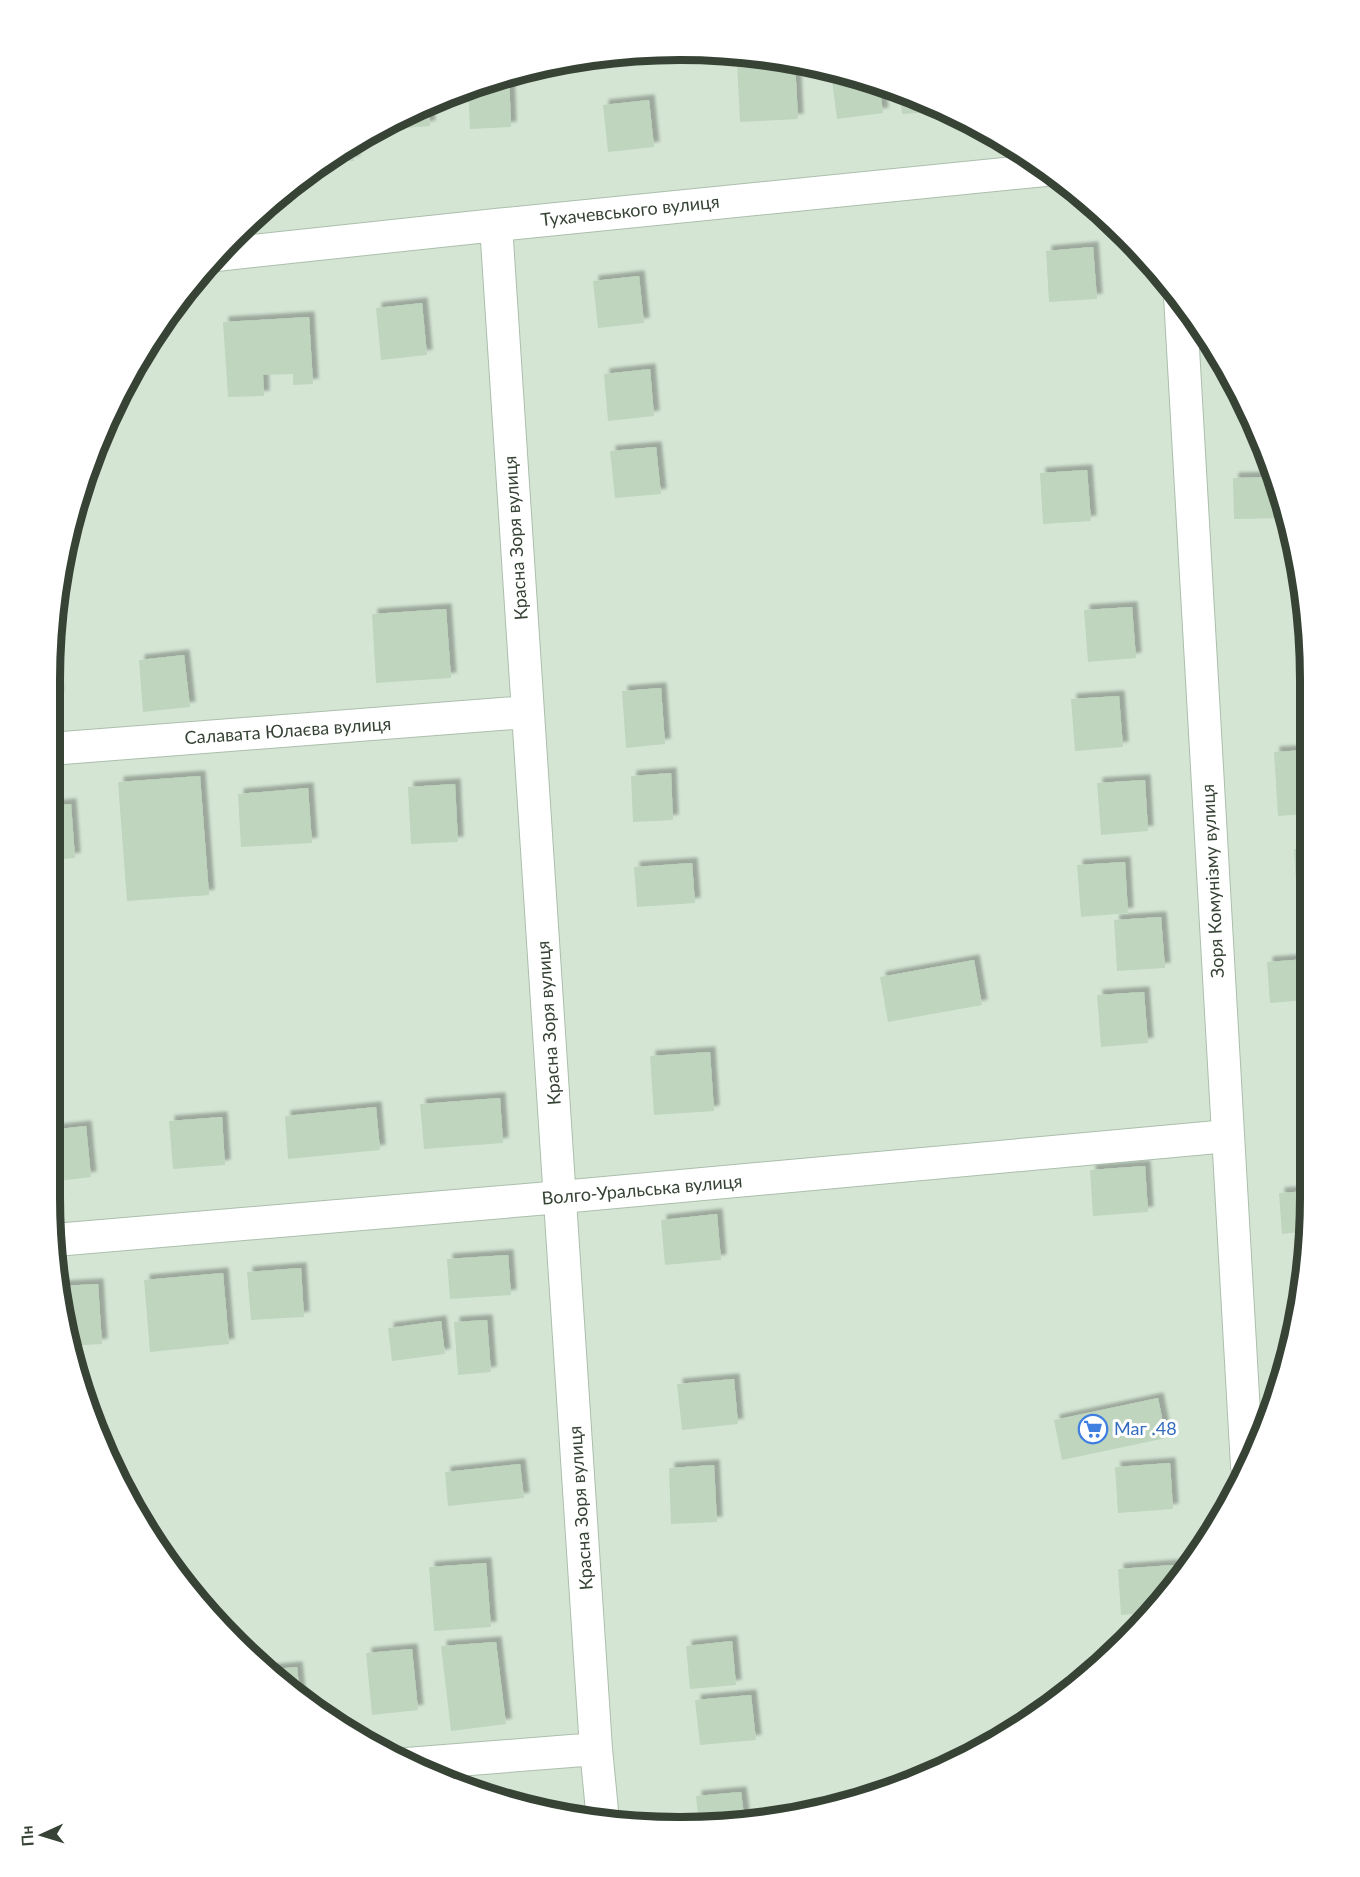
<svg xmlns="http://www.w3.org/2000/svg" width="1360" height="1877" font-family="Lato,sans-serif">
	<defs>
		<filter id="shadow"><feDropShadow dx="5.5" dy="-5.5" stdDeviation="1.5" flood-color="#0004"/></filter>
	</defs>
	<rect width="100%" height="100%" fill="#e5f1e6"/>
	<path fill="#d4e5d4" d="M638,51L762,55L882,83L995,134L1095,206L1180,296L1262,438L1305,597L1309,1239L1277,1399L1226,1512L1154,1612L1064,1697L922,1779L762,1822L639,1826L557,1815L401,1763L264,1671L156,1547L98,1439L71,1361L50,1197V680L71,517L98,438L156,330L206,264L296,180L401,115L516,71Z"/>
	<path fill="#bfd5be" filter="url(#shadow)" d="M781,59L795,62L798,119L740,122L737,62Z
		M509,74L511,127L470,129L468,89Z
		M858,77L879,82L883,113L837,119L832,80Z
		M900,91L933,106L945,111L902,114Z
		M649,100L654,147L608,152L603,105Z
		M428,105L430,126L393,129L392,120L401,115Z
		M352,145L354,161L323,163Z
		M1093,247L1097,299L1049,302L1046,251Z
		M639,276L644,323L598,328L593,281Z
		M422,303L427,355L381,360L376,308Z
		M309,317L313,384L293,385V374L263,375L264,396L228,397L223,322Z
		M650,369L654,416L608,421L604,374Z
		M656,447L661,494L615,498L610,451Z
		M1087,470L1091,521L1043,524L1040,473Z
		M1273,477L1284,518L1234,519L1233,478Z
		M1132,607L1136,658L1088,662L1084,610Z
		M446,609L451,678L376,683L372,614Z
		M53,653L58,697L50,698V680Z
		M184,655L190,707L143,712L139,660Z
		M661,688L665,744L626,748L622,691Z
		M1119,696L1123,747L1075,751L1071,699Z
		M1306,750V814L1278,816L1274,752Z
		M671,773L673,820L633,822L631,776Z
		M200,776L209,895L127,901L118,782Z
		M1145,780L1148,831L1101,835L1097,783Z
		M455,784L458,842L411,844L408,787Z
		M308,788L312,843L241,847L238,794Z
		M71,804L75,858L50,860V806Z
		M1307,848V899L1297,900L1294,849Z
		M1125,862L1128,913L1081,917L1077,865Z
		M692,863L695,903L637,907L634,867Z
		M1161,917L1165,968L1117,971L1114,920Z
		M1307,959L1308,1000L1270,1003L1267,962Z
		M974,960L982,1005L888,1022L880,977Z
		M1144,992L1148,1043L1101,1047L1097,995Z
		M710,1052L714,1111L654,1115L650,1056Z
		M500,1098L503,1143L424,1149L420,1104Z
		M376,1107L380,1150L288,1159L285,1116Z
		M222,1117L225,1165L173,1169L169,1121Z
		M86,1126L91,1177L50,1182V1130Z
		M1145,1166L1148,1212L1093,1216L1090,1170Z
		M1309,1191V1231L1282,1234L1279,1193Z
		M717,1214L721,1260L665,1265L661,1220Z
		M508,1255L511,1295L450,1299L447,1259Z
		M301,1268L304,1317L251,1320L247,1272Z
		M223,1273L229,1344L150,1352L144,1280Z
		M98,1284L102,1344L69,1346L61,1286Z
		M487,1320L491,1372L458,1375L454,1322Z
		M441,1321L445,1354L392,1361L388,1328Z
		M734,1379L738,1424L682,1430L677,1384Z
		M1158,1398L1166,1438L1062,1460L1054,1420Z
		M1170,1463L1173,1509L1118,1513L1115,1467Z
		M520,1464L524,1498L448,1506L445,1472Z
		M714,1465L717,1522L671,1524L669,1468Z
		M486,1563L491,1627L434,1631L429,1567Z
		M1173,1565L1174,1585L1154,1612L1121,1615L1118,1569Z
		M732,1641L736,1685L690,1689L686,1646Z
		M496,1642L506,1724L451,1731L441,1646Z
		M412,1649L418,1710L372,1715L366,1653Z
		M297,1667L300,1695L263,1670Z
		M751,1695L756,1740L700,1745L695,1700Z
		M741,1792L745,1823L699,1824L696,1796Z"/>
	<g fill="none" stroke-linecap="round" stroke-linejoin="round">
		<g stroke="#abbfac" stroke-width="34">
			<path id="minor" d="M496,225C528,733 564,1241 596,1749L603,1821
				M216,255L496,225L1045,170
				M1180,296L1247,1466
				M50,749L527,712
				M55,1240L561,1197L1228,1136
				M407,1764L596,1749"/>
		</g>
		<use href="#minor" stroke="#fff" stroke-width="32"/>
	</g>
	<defs>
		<g id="supermarket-ring" transform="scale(1.5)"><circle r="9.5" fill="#fff" stroke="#3f7fe0" stroke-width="1.5"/><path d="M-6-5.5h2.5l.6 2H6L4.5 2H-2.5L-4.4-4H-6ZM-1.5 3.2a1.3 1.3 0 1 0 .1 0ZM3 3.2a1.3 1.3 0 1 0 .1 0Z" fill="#3f7fe0"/></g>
	</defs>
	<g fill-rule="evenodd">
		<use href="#supermarket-ring" x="1093" y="1429"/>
	</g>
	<g text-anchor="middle" stroke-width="6" stroke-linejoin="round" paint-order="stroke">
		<g font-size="18" fill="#364335" stroke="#fff">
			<text transform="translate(630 211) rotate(-6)" y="6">Тухачевського вулиця</text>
			<text transform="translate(516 538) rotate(-94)" y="6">Красна Зоря вулиця</text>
			<text transform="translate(288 731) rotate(-4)" y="6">Салавата Юлаєва вулиця</text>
			<text transform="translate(1213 881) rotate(-93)" y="6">Зоря Комунізму вулиця</text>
			<text transform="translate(549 1023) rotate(-94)" y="6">Красна Зоря вулиця</text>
			<text transform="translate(642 1190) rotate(-5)" y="6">Волго-Уральська вулиця</text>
			<text transform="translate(581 1508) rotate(-94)" y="6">Красна Зоря вулиця</text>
		</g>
		<g font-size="18" fill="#366cbe" stroke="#fff" text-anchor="start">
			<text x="1114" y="1435">Маг .48</text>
		</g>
	</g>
	<path d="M0 0H1360V1877H0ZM680 60H680A620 620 0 0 1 1300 680V1197A620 620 0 0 1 680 1817H680A620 620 0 0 1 60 1197V680A620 620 0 0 1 680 60Z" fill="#fff" fill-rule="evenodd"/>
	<path fill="none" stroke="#364335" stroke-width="8" d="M680 60H680A620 620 0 0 1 1300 680V1197A620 620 0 0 1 680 1817H680A620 620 0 0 1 60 1197V680A620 620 0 0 1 680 60Z"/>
	<g transform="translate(42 1835) rotate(266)" stroke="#ffffff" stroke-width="4.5" paint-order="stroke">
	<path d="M0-4.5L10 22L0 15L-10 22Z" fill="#364335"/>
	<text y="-9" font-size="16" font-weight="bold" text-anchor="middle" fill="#364335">Пн</text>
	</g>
</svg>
